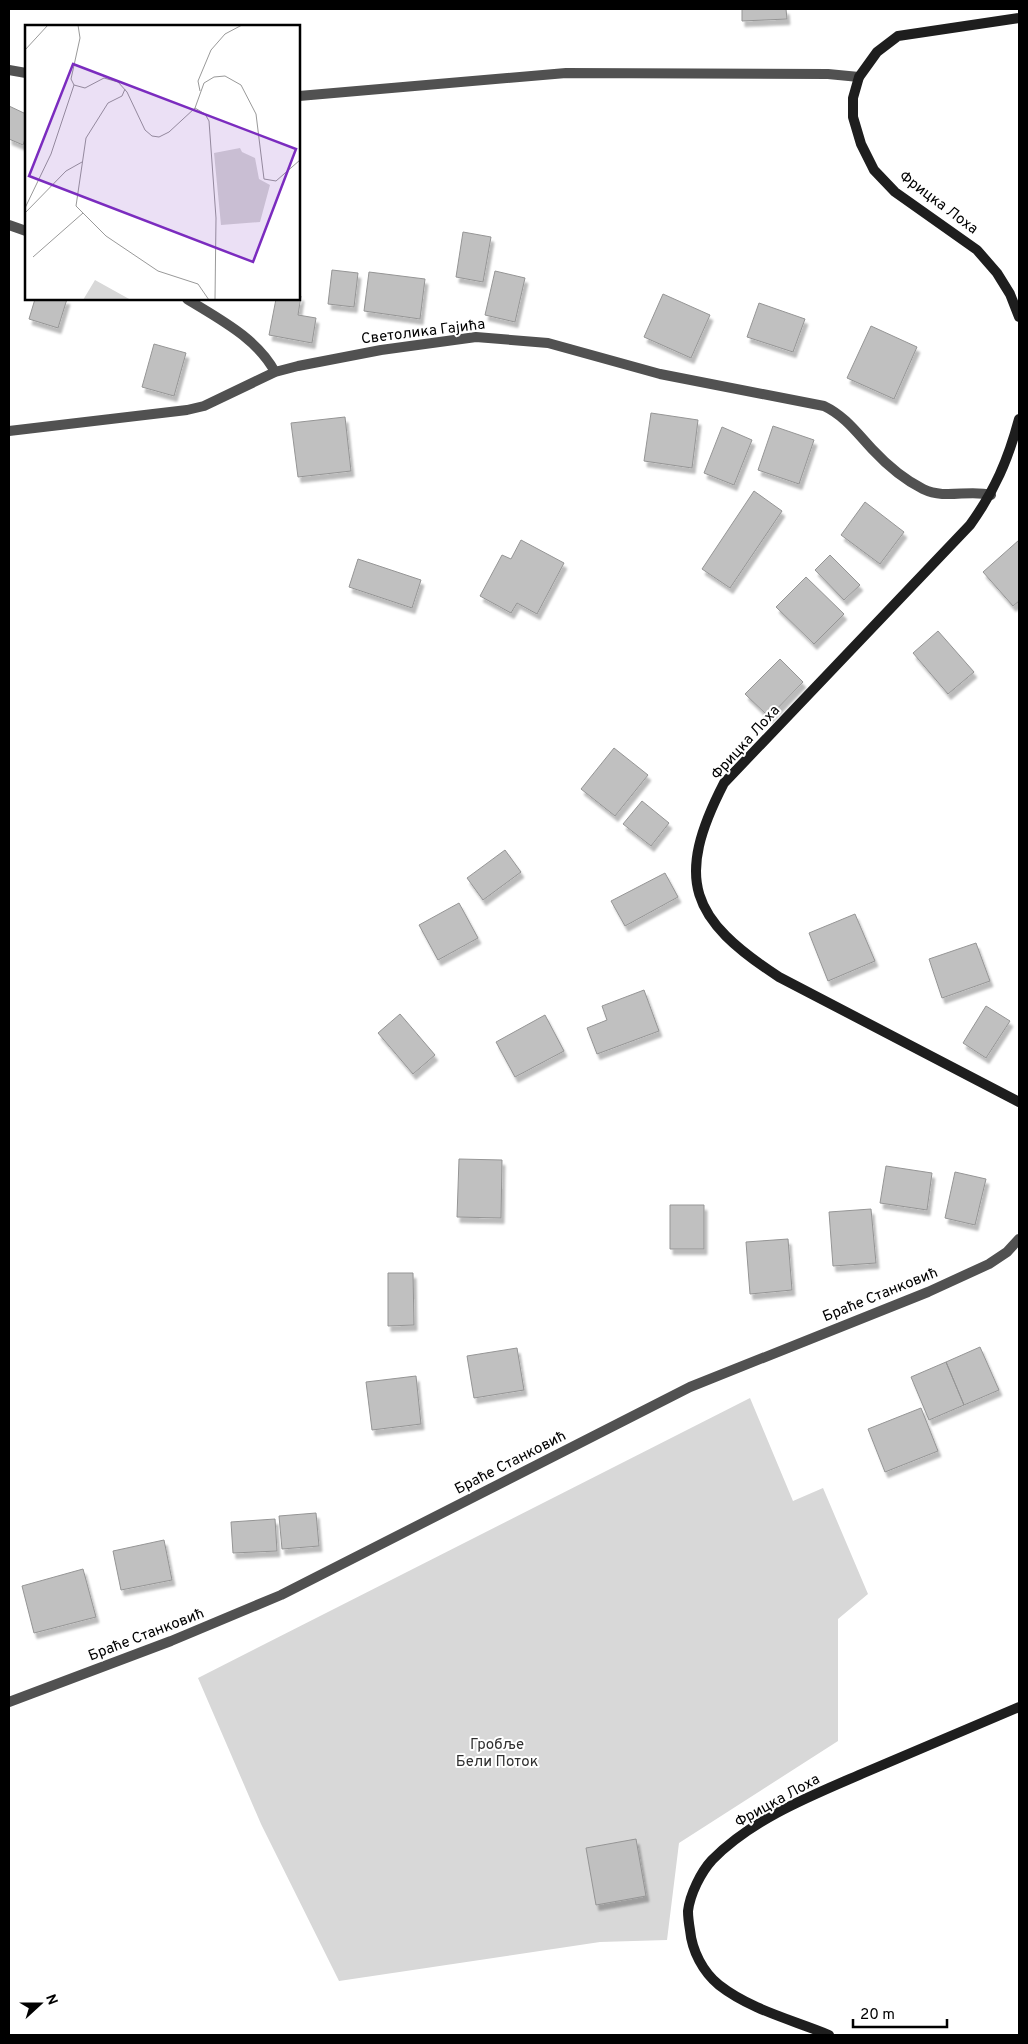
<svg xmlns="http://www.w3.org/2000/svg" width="1028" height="2044" font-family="Overpass,sans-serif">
	<defs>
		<filter id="shadow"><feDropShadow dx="3" dy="5.5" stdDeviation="1" flood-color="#0004"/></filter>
	</defs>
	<rect width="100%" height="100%" fill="#fff"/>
	<path fill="#d8d8d8" d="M750,1398L793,1501L823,1488L868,1594L838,1619V1741L679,1843L667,1940L600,1942L339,1981L261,1824L198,1678Z"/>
	<path fill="#c0c0c0" stroke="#959595" filter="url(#shadow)" d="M742,9H786L787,19L742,21Z
		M9,106L26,114V136L23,145L9,139Z
		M463,232L491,237L483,282L456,277Z
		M332,270L358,273L354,307L328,304Z
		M495,271L525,278L515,322L485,315Z
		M369,272L425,279L420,319L364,311Z
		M663,294L710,315L691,358L644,337Z
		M299,295L301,296L298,315L316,318L312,343L269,335L276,299H299Z
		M35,299H67L58,328L29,319Z
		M759,303L805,319L793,352L747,337Z
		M871,326L917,347L894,399L847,378Z
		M154,344L186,353L174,396L142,387Z
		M651,413L698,420L692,468L644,461Z
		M345,417L351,471L298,477L291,423Z
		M773,426L814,440L799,484L758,470Z
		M722,427L752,440L734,485L704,473Z
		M754,491L782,511L730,588L702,569Z
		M865,502L904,532L880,564L841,535Z
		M521,540L564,563L537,614L517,603L511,613L480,596L502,555L511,559Z
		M1019,540V601L1013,606L983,572Z
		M830,555L860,585L844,600L815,570Z
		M358,559L421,580L412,608L349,587Z
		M806,577L844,614L814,644L776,607Z
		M938,631L974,672L948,694L913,653Z
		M780,659L803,682L769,717L745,694Z
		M614,748L648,775L615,816L581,789Z
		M642,801L669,823L651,846L623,824Z
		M505,850L521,872L483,900L467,878Z
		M665,873L678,897L625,926L611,901Z
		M459,903L478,938L438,960L419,925Z
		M855,914L875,961L828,981L809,933Z
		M976,943L990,981L942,998L929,959Z
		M644,990L659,1031L597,1054L587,1028L607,1020L602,1006Z
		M986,1006L1010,1021L986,1058L963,1043Z
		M400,1014L435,1055L413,1074L378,1033Z
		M545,1015L564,1051L515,1077L496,1042Z
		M459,1159L502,1160L501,1218L457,1217Z
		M886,1166L932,1173L927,1210L880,1203Z
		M955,1172L986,1179L975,1225L945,1218Z
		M670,1205H704V1249H670Z
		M871,1209L876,1263L833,1266L829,1212Z
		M788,1239L792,1290L750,1294L746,1242Z
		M388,1273H413L414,1325L388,1326Z
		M980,1347L999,1390L964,1405L946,1362Z
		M517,1348L524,1390L474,1398L467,1356Z
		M946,1362L964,1405L929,1420L911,1377Z
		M416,1376L421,1424L372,1430L366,1382Z
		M921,1408L938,1451L885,1472L868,1429Z
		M316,1513L319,1546L282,1549L279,1516Z
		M275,1519L277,1551L233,1553L231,1522Z
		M164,1540L172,1580L121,1590L113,1551Z
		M83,1569L96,1617L34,1633L22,1586Z
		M636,1839L646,1896L596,1905L586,1848Z"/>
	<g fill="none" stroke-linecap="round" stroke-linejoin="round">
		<path stroke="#515151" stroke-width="10" d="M9,70L26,73
			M299,96L566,73L828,74L859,77
			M9,225L26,231
			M187,299C219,319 257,338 275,372
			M9,431L187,410L204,406L275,372L298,366L381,350L476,337L548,343L660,374L824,406C845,416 857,433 872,449C886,464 905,480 923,489C946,500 968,489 991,495
			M9,1702L171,1641L281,1595L690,1387L928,1292L989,1264L1007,1252L1019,1239"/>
		<path stroke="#1e1e1e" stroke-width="10" d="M1019,18L898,36L877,52L859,77L853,98V117L861,144L874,170L895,192L977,250L997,273L1010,294L1019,317
			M1019,419C1008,460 995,490 970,525L724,783C674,880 690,919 779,977L1019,1102
			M829,2035C793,2020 751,2010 719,1985C703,1972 692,1951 690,1930C689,1924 688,1917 688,1911C690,1894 701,1872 712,1860C753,1818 813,1795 866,1772C917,1750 968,1729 1019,1707"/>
	</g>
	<g text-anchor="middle" stroke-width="4" stroke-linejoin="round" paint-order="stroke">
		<g font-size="15" fill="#000" stroke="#fff">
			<text transform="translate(939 202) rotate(37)" y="5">Фрицка Лоха</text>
			<text transform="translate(423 331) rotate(-7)" y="5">Светолика Гајића</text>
			<text transform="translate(745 742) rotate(-48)" y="5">Фрицка Лоха</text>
			<text transform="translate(880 1294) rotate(-22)" y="5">Браће Станковић</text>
			<text transform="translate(510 1462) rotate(-27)" y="5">Браће Станковић</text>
			<text transform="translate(146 1634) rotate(-21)" y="5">Браће Станковић</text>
			<text transform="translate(777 1800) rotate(-29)" y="5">Фрицка Лоха</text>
		</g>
		<g font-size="15" fill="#2f2f2f" stroke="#fff">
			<text x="497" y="1749">Гробље<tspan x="497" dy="17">Бели Поток</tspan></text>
		</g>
	</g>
	<g transform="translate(25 25)">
		<rect width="275" height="275" fill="#fff"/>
		<path d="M215,123L217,127L230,133L234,154L245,160L235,197L196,200L189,128ZM70,255L106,275H58Z" fill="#d8d8d8"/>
		<path fill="none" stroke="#999" stroke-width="1" d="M53,0L55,13L46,54L49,60L60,63L79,53L93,57L102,67L120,105L127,111L134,112L144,107L170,83L179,58L189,52L200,51L216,60L231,89L239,154L251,156L275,135M0,25L23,0M100,64L97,71L83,78L61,113L51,181L81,211L133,246L173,259L184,275M175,66L173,56L186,25L200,9L217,0M170,83L180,89L184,96L191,193L190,275M0,183L26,129L49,60M0,188L41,146L57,137M8,232L58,188"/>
		<path fill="#7b2cbf" fill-opacity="0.15" stroke="#7b2cbf" stroke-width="2.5" d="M48,39L271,124L228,237L4,151Z"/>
		<rect width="275" height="275" fill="none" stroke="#000" stroke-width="2.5"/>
	</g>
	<rect width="1028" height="2044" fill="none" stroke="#000000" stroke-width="20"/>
	<g transform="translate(40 2004) rotate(69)" stroke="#ffffff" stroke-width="4" paint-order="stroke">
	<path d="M0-4L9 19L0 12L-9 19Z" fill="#000000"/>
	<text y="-8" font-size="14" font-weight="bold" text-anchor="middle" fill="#000000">N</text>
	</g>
	<path d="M853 2019v8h94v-8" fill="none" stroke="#000000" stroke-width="2.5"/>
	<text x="860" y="2019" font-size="15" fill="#000000" stroke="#ffffff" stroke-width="4" paint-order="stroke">20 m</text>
</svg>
